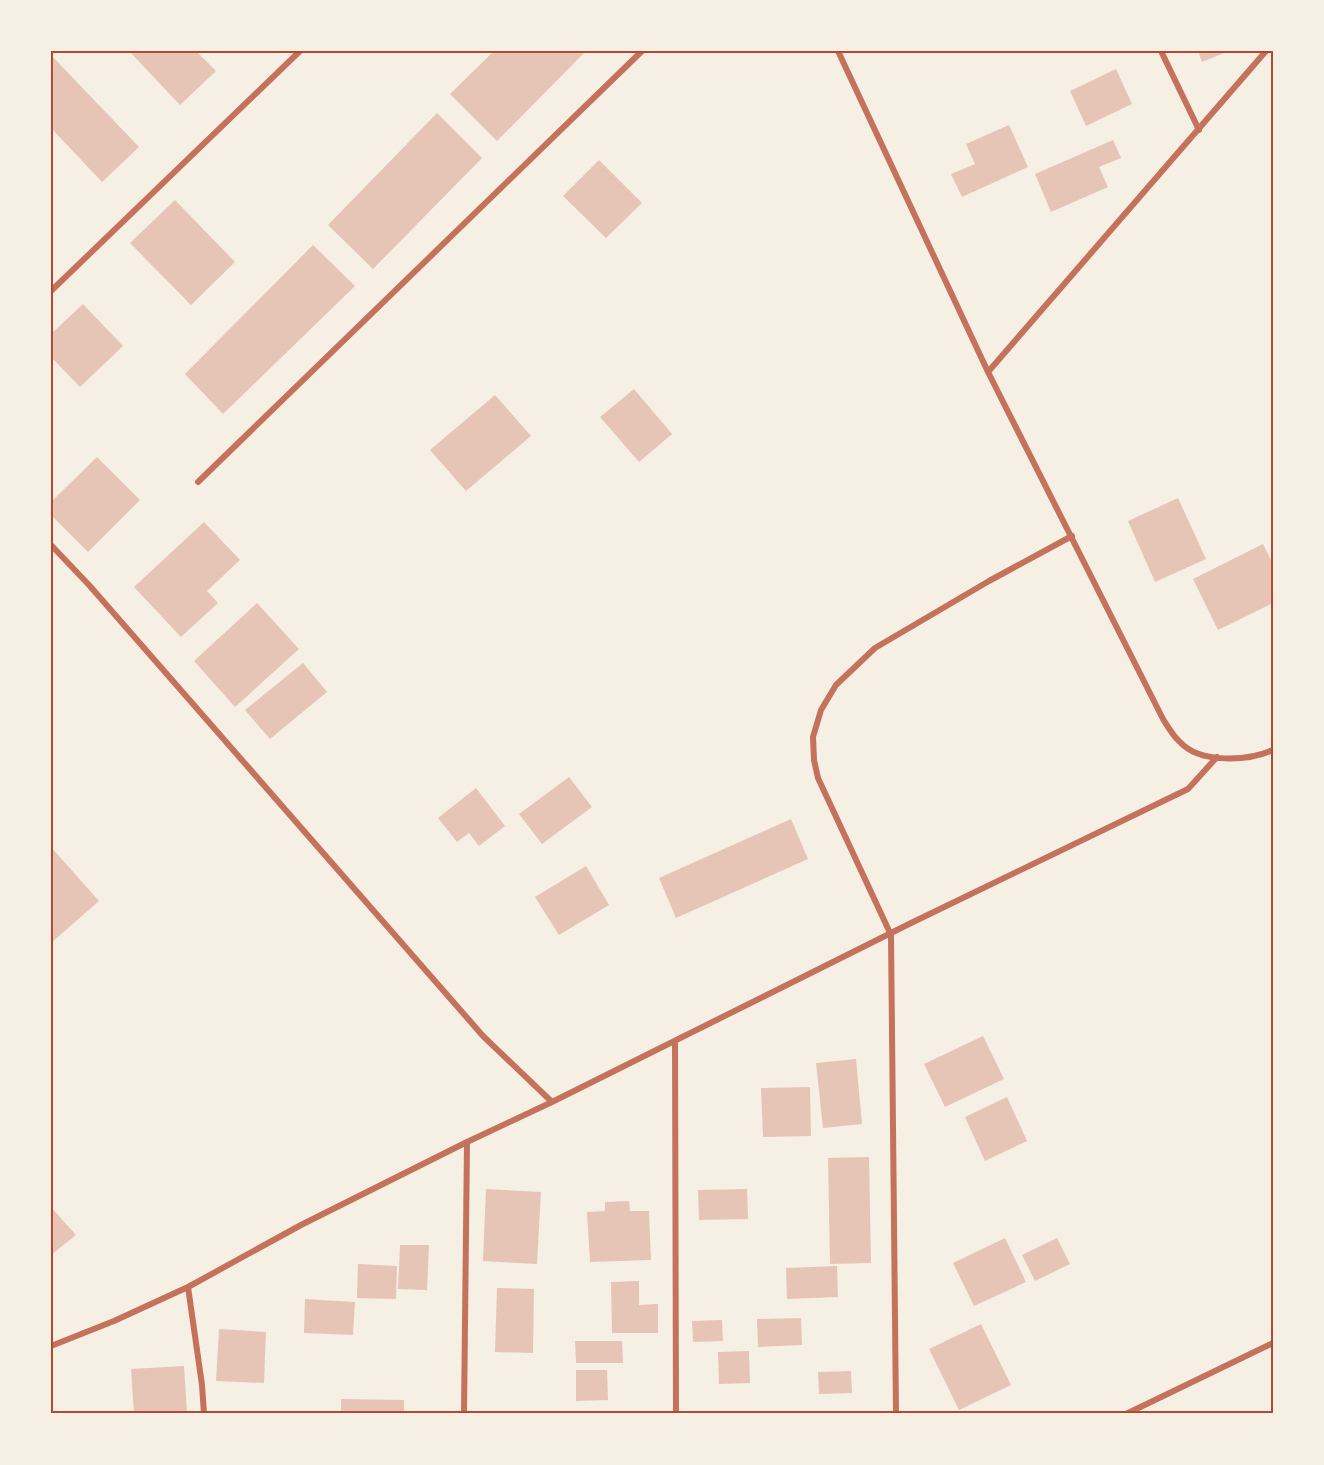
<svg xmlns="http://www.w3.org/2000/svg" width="1324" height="1465" font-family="'DejaVu Sans',sans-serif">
	<rect width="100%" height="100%" fill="#f6efe4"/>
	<path fill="#e6c5b7" d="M129,51H196L216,71L180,105Z
		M494,51H586L497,141L450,94Z
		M1198,51H1229L1202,62Z
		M51,55L139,147L102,182L51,128Z
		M1116,69L1132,104L1086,126L1070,91Z
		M437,113L482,158L373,269L328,225Z
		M1009,125L1028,167L962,197L951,174L975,164L966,144Z
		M1113,140L1121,158L1099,167L1108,187L1051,212L1035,174Z
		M599,160L642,203L606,238L563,196Z
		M175,200L235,262L191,305L130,243Z
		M313,245L355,286L223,414L185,374Z
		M83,304L123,346L80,387L51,357V334Z
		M634,389L672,434L639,462L600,417Z
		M495,395L531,436L466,491L430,450Z
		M97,457L140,500L88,552L51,515V502Z
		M1178,498L1206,559L1155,582L1128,521Z
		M204,522L240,560L207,591L218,603L181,637L134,587Z
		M1263,544L1273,564V603L1218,630L1193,579Z
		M257,603L299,649L235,707L194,661Z
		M303,663L327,692L270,739L245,710Z
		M569,777L592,807L542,844L519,814Z
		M476,788L505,826L479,846L469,833L457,842L438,818Z
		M791,819L808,859L676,918L659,878Z
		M51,847L99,901L51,943Z
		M586,866L609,905L559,935L535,897Z
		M983,1036L1004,1079L945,1107L924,1064Z
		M856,1059L862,1124L823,1128L816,1063Z
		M810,1087L811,1136L763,1137L761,1088Z
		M1007,1097L1027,1141L985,1161L965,1117Z
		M869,1157L871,1263L830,1264L828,1158Z
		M486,1189L541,1192L537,1264L483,1261Z
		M747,1189L748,1219L699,1220L698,1190Z
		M629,1201L630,1211H649L651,1260L590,1262L587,1212L605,1211V1202Z
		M51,1207L76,1235L51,1255Z
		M1005,1238L1026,1282L974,1306L953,1263Z
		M1057,1238L1070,1264L1035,1281L1022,1255Z
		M400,1245H429L427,1290L398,1289Z
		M358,1264L397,1266L396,1299L357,1298Z
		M837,1266L838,1297L787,1299L786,1268Z
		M639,1281V1305L658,1304V1333H612L611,1282Z
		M497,1288L534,1289L533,1353L495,1352Z
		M305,1299L355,1302L353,1335L304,1333Z
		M801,1318L802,1345L758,1347L757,1319Z
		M722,1320L723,1341L693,1342L692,1321Z
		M981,1324L1011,1385L959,1410L929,1349Z
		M219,1329L266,1332L264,1383L216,1381Z
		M575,1341H622L623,1363H576Z
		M749,1351L750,1383L719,1384L718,1352Z
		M184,1366L187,1414H134L131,1369Z
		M576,1370H607L608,1400L576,1401Z
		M851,1371L852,1393L819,1394L818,1372Z
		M341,1399L404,1400V1414H341Z"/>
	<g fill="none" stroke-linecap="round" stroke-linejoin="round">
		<path stroke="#c5725c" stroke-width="6" d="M838,51L988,372L1163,719C1168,727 1173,736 1180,742C1200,764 1248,761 1273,750
			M1161,51L1199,130
			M51,291L300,51
			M988,372L1266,51
			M198,482L642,51
			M51,545L89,585L483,1036L552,1102
			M675,1041L676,1414
			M188,1287L202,1385L204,1414
			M51,1346L114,1321L188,1287L301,1225L467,1142L552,1102L909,924L1188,789L1217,757
			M464,1414L467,1142
			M896,1414L891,935L818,778L814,760L813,737L821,710L836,685L875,648L989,581L1072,536
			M1126,1414L1273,1343"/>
	</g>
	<rect width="1324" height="1465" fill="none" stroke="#f6efe4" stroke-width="105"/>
	<rect x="52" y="52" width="1220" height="1360" fill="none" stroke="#b5482f" stroke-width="2"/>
</svg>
